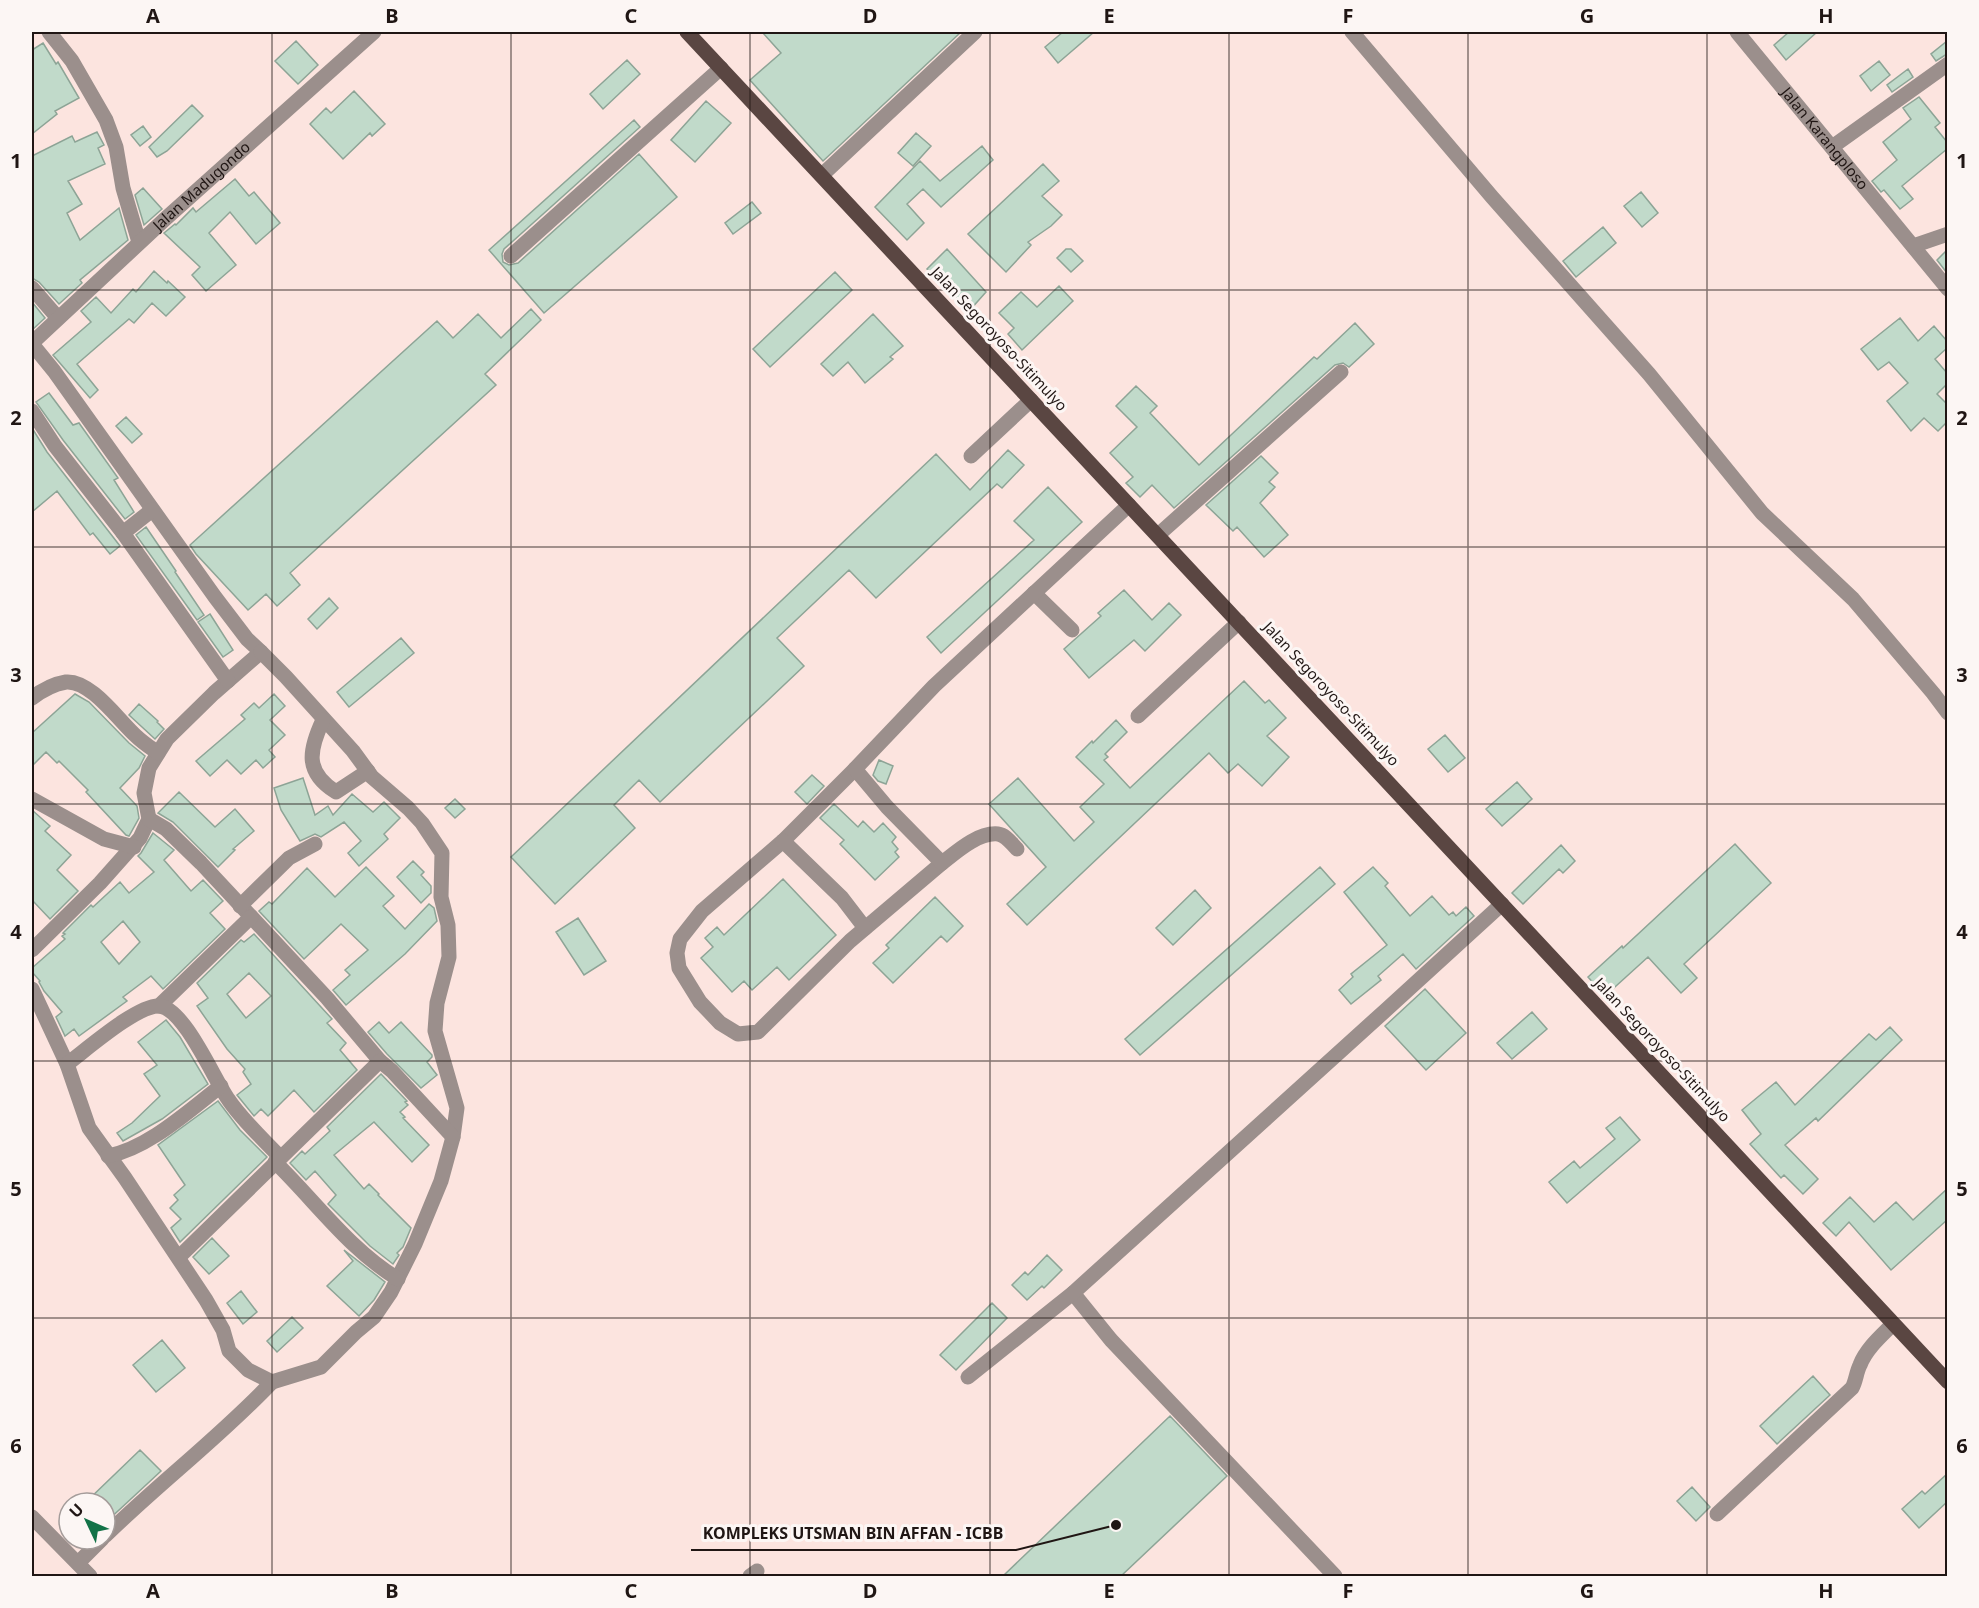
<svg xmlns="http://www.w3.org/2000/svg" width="1979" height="1608" font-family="'Noto Sans',sans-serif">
	<rect width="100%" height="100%" fill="#fce4df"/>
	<path fill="#c1daca" stroke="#8da496" stroke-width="1.5" fill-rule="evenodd" d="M762,32H961L823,161L750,80L781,53Z
		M1063,32H1094L1058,63L1045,47Z
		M1789,32H1817L1786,60L1774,45Z
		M296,41L318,65L298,84L275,61Z
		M1947,41V54L1936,61L1931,54Z
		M43,43L56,64L58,62L79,98L55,111L57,114L32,134V50Z
		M627,60L640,74L603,109L590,94Z
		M1879,61L1890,75L1871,91L1860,76Z
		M1908,69L1913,77L1892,92L1887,85Z
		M354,91L385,124L372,136L370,133L343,159L310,124L326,108L331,113Z
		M1919,97L1940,123L1935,127L1947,142V149L1902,186L1913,199L1900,209L1884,190L1881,192L1872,181L1897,160L1883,142L1911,119L1903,108Z
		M706,101L731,123L695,162L671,140Z
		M192,105L203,116L167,151L157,157L149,147Z
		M634,120L640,127L504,249L502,254L503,262L509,265L518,263L639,154L677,197L544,313L489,250Z
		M143,126L151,137L140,146L131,135Z
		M97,132L104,145L98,148L105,164L68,181L82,204L67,213L80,240L119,208L128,240L80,280L82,283L59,304L39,282L32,278V156L72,136L75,142Z
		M916,133L931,146L913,166L898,153Z
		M982,146L993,160L941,207L923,189L907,204L924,223L907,240L875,207L920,161L940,181Z
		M1043,164L1059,181L1042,196L1062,215L1051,226L1028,242L1031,245L1006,272L968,234Z
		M235,179L249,196L254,192L280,223L256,244L230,212L209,233L236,265L206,291L192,275L200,267L164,233L175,224L176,225L193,208L196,212Z
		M143,188L162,209L144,225L135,195Z
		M1641,192L1658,213L1642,227L1624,206Z
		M752,202L761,213L733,234L725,223Z
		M1603,227L1616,243L1576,277L1563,261Z
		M947,249L986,292L969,311L944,283L943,284L927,269Z
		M1066,249H1071L1083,261L1071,272L1057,258Z
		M1947,250V273L1937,260Z
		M154,271L167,283L168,281L185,297L166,316L152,303L134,323L129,319L77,364L98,390L90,398L53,355L91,322L81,311L96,297L111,313L133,289L136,292Z
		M835,272L852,290L770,367L753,349Z
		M1059,286L1073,301L1022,350L1008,334L1014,328L999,313L1021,292L1037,307Z
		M32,302L45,318L32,330Z
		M531,309L541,320L485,374L496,385L290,573L300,585L277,606L266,594L248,610L196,554L190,545L437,321L453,338L478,314L501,338Z
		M873,314L903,346L890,357L893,359L865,383L848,362L833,376L821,364Z
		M1900,318L1918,341L1934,326L1947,341V348L1935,359L1947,373V384L1937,394L1947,404V422L1938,431L1924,418L1911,431L1887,401L1908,383L1889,362L1878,370L1861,349Z
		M1355,323L1374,344L1349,367L1343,363L1335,365L1174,508L1152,485L1140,497L1126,483L1133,477L1110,453L1137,427L1116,406L1136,386L1157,406L1150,413L1199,465L1314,357L1317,359Z
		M49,393L73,425L79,423L118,478L114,480L134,512L125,519L63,440L36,402Z
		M126,417L142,434L132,443L116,426Z
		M32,428L47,452L120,546L110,554L93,533L90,535L57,491L32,512Z
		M1008,450L1024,465L1002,488L997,484L876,598L849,570L777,638L804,666L660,802L639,780L614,805L635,828L555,904L511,857L936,454L970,490Z
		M1261,456L1278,473L1269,482L1275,487L1260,503L1288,535L1264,557L1237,527L1233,531L1206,505Z
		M1048,487L1082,522L941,653L927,637L1034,540L1014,521Z
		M146,527L176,571L175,572L204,615L197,620L136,535Z
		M1124,590L1152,620L1169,603L1181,615L1145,651L1134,640L1089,678L1064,649L1101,616L1098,613Z
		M329,598L338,608L317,629L308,619Z
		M210,614L233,650L223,657L198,622Z
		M401,638L414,653L349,707L337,692Z
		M1244,681L1265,703L1269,700L1286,718L1267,736L1289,757L1262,786L1238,764L1228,773L1209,753L1027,925L1007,904L1046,867L989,804L1018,778L1074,841L1094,822L1080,807L1104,784L1076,757L1092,741L1093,743L1116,720L1127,732L1105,754L1108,757L1104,760L1130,788Z
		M75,694L89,702L129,743L145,756L139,768L120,788L137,806L139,818L129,836L126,835L86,792L88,790L59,761L57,763L46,752L32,766V733Z
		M274,694L285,706L270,720L285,735L269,750L275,757L263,768L256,760L241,774L227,760L210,776L196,761L245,719L241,715L254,703L259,708Z
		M139,704L158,721L157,722L164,729L155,739L129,715Z
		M1445,735L1465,758L1448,772L1428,749Z
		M879,760L893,766L886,784L878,781L873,775Z
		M812,775L824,786L807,804L795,792Z
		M303,778L315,815L328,806L333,815L352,794L373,812L384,802L400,818L384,834L388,839L359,866L348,853L361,841L344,822L321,837L315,834L300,841L281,810L274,788Z
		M1517,782L1532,799L1502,826L1486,809Z
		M179,792L215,827L235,809L254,831L233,849L235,850L218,867L173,822L158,813Z
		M455,799L465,809L455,818L445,808Z
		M834,804L858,827L863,821L874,832L883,823L896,837L892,842L898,849L895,852L899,857L875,880L840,844L844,840L820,818Z
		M32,810L50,826L45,831L71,855L57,870L78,891L50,919L32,900Z
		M153,833L174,850L164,860L191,891L203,880L223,901L210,913L225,929L163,989L151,976L123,997L127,1001L79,1036L74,1029L65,1036L56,1017L62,1012L44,991L39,982L40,981L32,972V968L65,939L62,936L65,934L63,933L91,905L93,907L120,882L129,893L154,872L138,856L141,853ZM123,921L140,942L119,964L101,942Z
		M1735,844L1771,883L1684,964L1697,978L1681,993L1648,957L1605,996L1588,977L1622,946L1623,948Z
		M1561,845L1575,861L1563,873L1559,869L1523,904L1512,893Z
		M413,861L424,872L421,875L431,886V893L421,903L397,877Z
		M366,867L394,896L383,906L405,929L429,904L434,908L437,921L405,954L346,1005L333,990L350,975L345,970L368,950L341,924L304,959L259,911L269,902L272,904L307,868L335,897Z
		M1320,867L1335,884L1140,1055L1125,1039Z
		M1373,867L1388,883L1385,886L1410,916L1432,896L1449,915L1453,912L1456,916L1466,907L1474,916L1416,969L1403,954L1378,976L1381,980L1351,1004L1339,990L1353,977L1351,974L1387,945L1344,892Z
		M783,879L836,935L789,980L777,967L752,990L744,981L732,992L701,958L713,947L705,938L717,927L724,935Z
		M1195,890L1211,908L1173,945L1156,928Z
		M935,897L963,926L947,942L941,936L893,983L873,963L889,948L886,945Z
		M578,918L606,961L584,975L556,932Z
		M254,934L332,1019L327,1023L346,1043L340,1050L357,1070L314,1112L294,1090L268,1116L261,1109L254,1116L237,1095L251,1084L243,1072L245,1069L227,1049L197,1006L208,998L197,983L241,940L244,942ZM249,973L271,996L246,1018L227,994Z
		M1425,989L1466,1033L1426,1070L1385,1026Z
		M1532,1012L1547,1029L1512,1059L1497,1043Z
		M166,1020L180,1037L208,1084L162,1119L123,1141L117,1133L132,1123L160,1096L144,1074L157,1065L138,1042Z
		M379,1022L389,1033L401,1022L432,1055V1057L427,1062L437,1075L421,1088L387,1054L368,1032Z
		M1890,1027L1902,1040L1818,1121L1816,1118L1785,1145L1818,1179L1803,1194L1784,1175L1781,1178L1750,1144L1761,1134L1742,1110L1776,1082L1795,1105L1869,1034L1876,1040Z
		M381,1074L407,1101L405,1102L408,1105L400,1112L405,1117L403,1118L429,1145L412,1162L374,1122L334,1155L364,1189L369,1184L379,1194L378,1195L411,1228L403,1247L397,1253L399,1255L393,1264L370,1246L328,1204L336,1195L315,1171L306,1180L290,1163L302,1151L305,1154L330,1131L327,1127Z
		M218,1101L240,1130L267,1157L180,1242L171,1228L181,1219L170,1208L178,1200L174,1195L185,1185L158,1145Z
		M1620,1117L1640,1140L1567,1203L1549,1182L1574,1161L1580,1168L1615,1139L1606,1128Z
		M1947,1189V1220L1891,1270L1849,1222L1836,1236L1823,1223L1850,1197L1874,1222L1896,1202L1913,1220Z
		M212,1238L229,1256L209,1274L193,1257Z
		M344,1250L385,1282L374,1300L359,1316L327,1286L353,1261Z
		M1047,1255L1062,1270L1044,1288L1042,1286L1027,1300L1012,1285L1025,1272L1028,1275Z
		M241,1291L257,1312L243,1324L227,1303Z
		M992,1303L1007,1318L956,1370L940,1355Z
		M292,1317L303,1328L277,1352L267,1341Z
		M162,1340L185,1368L156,1392L133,1365Z
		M1813,1376L1830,1395L1777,1444L1760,1426Z
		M1170,1416L1227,1476L1121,1576H1003Z
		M140,1450L161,1471L105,1523V1503H85Z
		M1947,1474V1502L1919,1528L1902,1509L1922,1491L1925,1494Z
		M1692,1487L1710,1507L1696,1521L1677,1501Z"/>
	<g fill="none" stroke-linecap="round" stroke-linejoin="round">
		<g stroke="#9b8f8c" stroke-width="15">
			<path d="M49,32L72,61L106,120L116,147L123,188L139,242"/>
			<path d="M1352,32L1492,197L1649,374L1762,513L1853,599L1933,693L1948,713"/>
			<path id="s1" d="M1737,32L1948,289"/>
			<path d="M1832,147L1948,64"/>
			<path d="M822,175L975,32"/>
			<path d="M1913,246L1948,234"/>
			<path d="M511,256L721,68"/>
			<path d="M32,288L58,318"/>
			<path id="s2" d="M32,343L164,220L374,32"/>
			<path d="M32,344L54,371L215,597L247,639L261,652L214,693L167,739L149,768L144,793L149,819L140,838L100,883L32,950"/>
			<path d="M32,411L55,446L123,533"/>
			<path d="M971,456L1031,400"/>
			<path d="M152,510L123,533L228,681"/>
			<path d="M1158,535L1341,372"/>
			<path d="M1034,593L1072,630"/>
			<path d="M261,652L286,677L353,751L372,777L408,808L422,823L442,853L441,897L448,925L449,957L437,1003L435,1031L457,1108L453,1137L441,1181L415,1244L391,1292L374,1317L356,1332L321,1367L272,1382"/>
			<path d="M32,698C41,691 54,684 66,682C91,680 119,721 136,736C142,742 151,748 158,753"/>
			<path d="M1138,716L1239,622"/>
			<path d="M323,720C309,750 304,772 336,792L368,771"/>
			<path d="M855,769L783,841L702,911L680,939L677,953L679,968L700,1002L720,1023L738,1034L758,1032L850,941L942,863"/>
			<path d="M32,799L104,839L134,847"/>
			<path d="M149,819L166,829L201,863L327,998L380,1061L392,1071L453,1137"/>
			<path d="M783,841L842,898L865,928"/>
			<path d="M1017,849C1011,843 1006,835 998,834C978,832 956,852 942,863L887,807L855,769L934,686L1129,505"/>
			<path d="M240,906L289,858L315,844"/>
			<path d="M32,989L67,1064L89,1128L125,1178L206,1300L223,1330L229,1351L248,1370L272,1382C220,1437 159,1483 105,1536"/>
			<path d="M159,1006L251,917"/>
			<path d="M67,1064C86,1050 137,1005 159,1006C184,1008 214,1079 228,1099C242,1120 263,1139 280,1157"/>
			<path d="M108,1156C149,1148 188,1111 221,1086"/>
			<path d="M275,1162C316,1202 349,1249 398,1279"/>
			<path d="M179,1257L380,1061"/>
			<path d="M1073,1293L1111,1340L1335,1576"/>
			<path d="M968,1377L1073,1293L1387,1009L1502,904"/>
			<path d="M1717,1514L1852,1388C1856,1381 1856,1373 1860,1365C1866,1349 1881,1336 1893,1324"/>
			<path d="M32,1517L90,1576"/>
			<path d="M78,1563L102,1539"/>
			<path d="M750,1576L757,1571"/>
		</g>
		<path stroke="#5a4642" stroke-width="15" d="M687,32L1948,1382"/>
	</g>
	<path fill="none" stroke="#201614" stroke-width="1.5" stroke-opacity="0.55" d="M272,32V1576M511,32V1576M750,32V1576M990,32V1576M1229,32V1576M1468,32V1576M1707,32V1576M32,290H1948M32,547H1948M32,804H1948M32,1061H1948M32,1318H1948"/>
	<g text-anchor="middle" stroke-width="6" stroke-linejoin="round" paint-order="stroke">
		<g font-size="15" fill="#201614" stroke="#fcf6f4">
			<text dy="5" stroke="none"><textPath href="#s1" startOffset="138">Jalan Karangploso</textPath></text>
			<text dy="5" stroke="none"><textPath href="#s2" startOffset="231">Jalan Madugondo</textPath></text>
			<text transform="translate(999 339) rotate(47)" y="5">Jalan Segoroyoso-Sitimulyo</text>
			<text transform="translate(1331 694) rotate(47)" y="5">Jalan Segoroyoso-Sitimulyo</text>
			<text transform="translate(1662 1050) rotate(47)" y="5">Jalan Segoroyoso-Sitimulyo</text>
		</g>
	</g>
	<path fill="none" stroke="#201614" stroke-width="2" d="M1116 1525L1016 1550H691"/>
	<circle fill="#201614" stroke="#fcf6f4" stroke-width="2" cx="1116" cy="1525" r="6"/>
	<g font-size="16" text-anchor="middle" font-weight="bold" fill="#201614" stroke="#fcf6f4" stroke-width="6" stroke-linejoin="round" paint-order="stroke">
		<text x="853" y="1539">KOMPLEKS UTSMAN BIN AFFAN - ICBB</text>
	</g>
	<rect width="1979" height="1608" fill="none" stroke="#fcf6f4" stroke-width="66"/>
	<g transform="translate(87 1521) rotate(314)"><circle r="28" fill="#fcf6f4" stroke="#a49c9a" stroke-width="1.5"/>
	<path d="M0-4.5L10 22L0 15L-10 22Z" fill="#127247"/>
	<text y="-9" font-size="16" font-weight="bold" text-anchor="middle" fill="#201614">U</text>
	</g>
	<rect x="33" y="33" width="1913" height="1542" fill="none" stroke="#201614" stroke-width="2"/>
	<g font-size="20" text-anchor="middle" font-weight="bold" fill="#201614">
		<text x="153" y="23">A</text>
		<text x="392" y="23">B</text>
		<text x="631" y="23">C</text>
		<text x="870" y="23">D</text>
		<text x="1109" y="23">E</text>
		<text x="1348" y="23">F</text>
		<text x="1587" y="23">G</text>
		<text x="1826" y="23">H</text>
		<text x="16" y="168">1</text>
		<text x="1962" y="168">1</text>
		<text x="16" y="425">2</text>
		<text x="1962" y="425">2</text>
		<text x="16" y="682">3</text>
		<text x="1962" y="682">3</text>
		<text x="16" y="939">4</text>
		<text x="1962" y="939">4</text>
		<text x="16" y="1196">5</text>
		<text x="1962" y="1196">5</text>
		<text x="16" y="1453">6</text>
		<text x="1962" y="1453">6</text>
		<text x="153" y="1598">A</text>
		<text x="392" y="1598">B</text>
		<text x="631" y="1598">C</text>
		<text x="870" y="1598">D</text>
		<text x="1109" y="1598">E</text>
		<text x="1348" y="1598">F</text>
		<text x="1587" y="1598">G</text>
		<text x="1826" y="1598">H</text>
	</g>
</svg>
